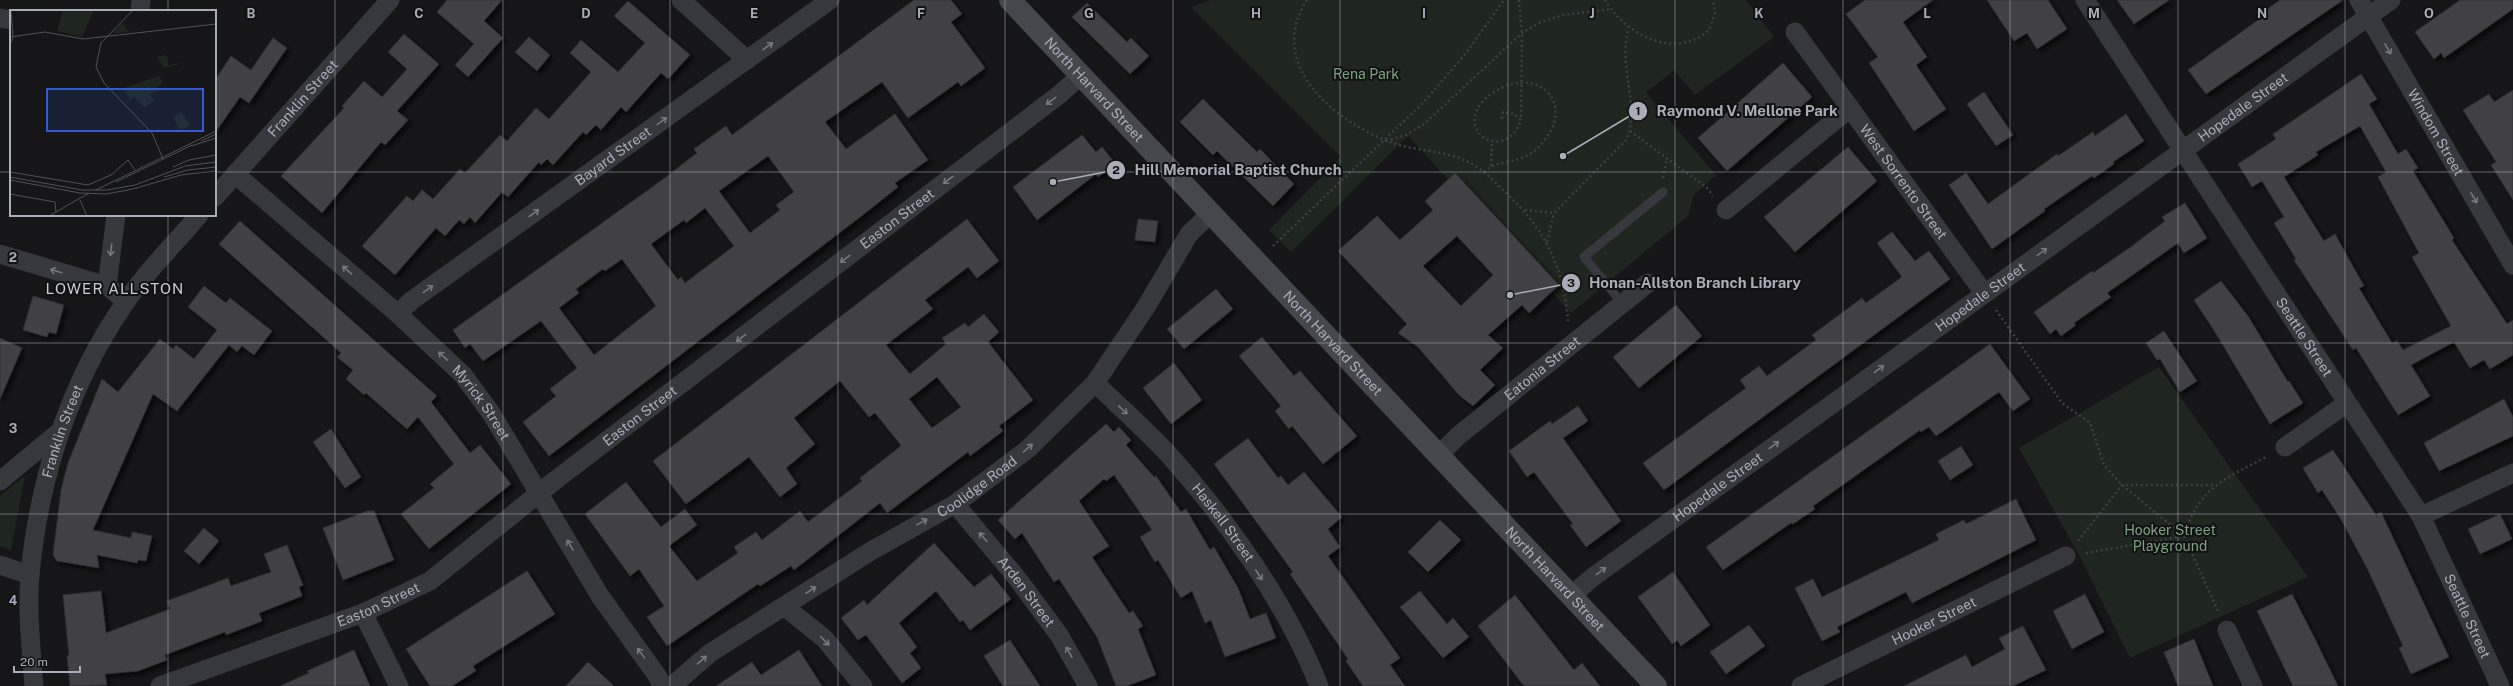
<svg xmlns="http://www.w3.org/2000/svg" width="2513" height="686" font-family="'Public Sans',sans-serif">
	<defs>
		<filter id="shadow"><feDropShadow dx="3.5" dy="3.5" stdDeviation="2" flood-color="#0009"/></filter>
	</defs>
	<rect width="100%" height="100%" fill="#161618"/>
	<path fill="#1e261f" d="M1211,0H1746L1774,37L1695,95L1674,70L1646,93L1716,175L1694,195L1688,216L1571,313L1408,136L1291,252L1269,230L1341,157L1191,7Z
		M2159,367L2308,577L2130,658L2080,557L2019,448Z
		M25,476L11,550L0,546V496Z"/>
	<path fill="#404145" stroke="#303034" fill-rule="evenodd" filter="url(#shadow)" d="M447,0H502L484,21L503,38L468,77L455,65L474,44L437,12Z
		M914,0H951L962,14L951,22L985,68L961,86L958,82L908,118L882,82L825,122L846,149L895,114L928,160L895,183L898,187L864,214L549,456L523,422L556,396L550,389L577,368L541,321L483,361L470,344L465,348L453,330L662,180L697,153L694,149L726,126L732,135ZM768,156L794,192L776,205L780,210L750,233L719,191ZM705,208L734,246L685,283L681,277L678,280L651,244L684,220L686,223ZM622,259L656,306L594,355L559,308L579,293L576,289L603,269L605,271Z
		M1865,0H1933L1903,22L1927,57L1916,65L1946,109L1914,131L1869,63L1878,57L1846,14Z
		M1987,0H2048L2067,29L2037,49L2027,33L2014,41Z
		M2117,0H2169L2134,24Z
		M2280,0H2343L2206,94L2188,70L2268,13L2266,10Z
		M2460,0H2513V9L2444,58L2441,53L2434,59L2415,32Z
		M628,1L690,55L668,79L661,73L626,112L621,107L601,130L596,125L586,135L583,132L553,165L547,159L541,165L539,162L508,197L502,192L475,223L470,217L464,224L459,220L445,236L436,228L395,275L362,246L407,196L413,201L422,190L433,199L460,169L465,173L500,135L507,141L536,108L549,119L591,72L570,53L581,40L618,72L645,43L614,16Z
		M1087,3L1127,42L1131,38L1149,56L1130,74L1072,17Z
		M404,34L439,64L397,111L408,120L385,145L381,142L322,213L281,176L344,108L342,106L364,81L382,97L407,69L388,52Z
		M529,37L550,55L537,71L515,52Z
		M273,38L287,48L249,103L240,97L215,133V80L231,56L251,70Z
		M1783,63L1812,97L1727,171L1698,138Z
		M2361,74L2377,99L2369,104L2398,154L2406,149L2418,168L2413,171L2454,238L2452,240L2507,324L2513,320V355L2490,369L2484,360L2470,368L2454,342L2411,365L2430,396L2398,415L2356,348L2353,350L2294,260L2296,259L2274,223L2284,217L2262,181L2252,187L2238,164L2276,139L2273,134ZM2360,126L2386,172L2378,177L2419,253L2412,257L2451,326L2403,350L2397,341L2392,343L2359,288L2364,286L2335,234L2324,241L2284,177L2318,155L2316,152Z
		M2513,90V200L2491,165L2496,162L2463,110L2489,94L2494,102Z
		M1984,92L2013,135L1996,146L1967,104Z
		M1203,99L1257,152L1260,149L1294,184L1273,206L1217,151L1213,155L1180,122Z
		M2126,114L2144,141L2113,162L2114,164L2094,178L2092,176L2044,209L2045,211L1992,249L1949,185L1966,173L1988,204L2057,154L2058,156L2093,132L2095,136Z
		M1082,135L1096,152L1102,147L1116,164L1098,177L1096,174L1037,220L1013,187Z
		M1848,147L1877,181L1795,252L1764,217Z
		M1455,173L1559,285L1529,313L1522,305L1488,335L1503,348L1480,370L1495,385L1473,406L1459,395L1418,347L1398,333L1407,324L1338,251L1377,216L1400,240L1433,210L1425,201ZM1457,236L1493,275L1461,306L1423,266Z
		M2185,203L2207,238L2184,253L2178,243L2107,293L2111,297L2074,323L2076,325L2061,336L2056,329L2050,334L2034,312L2092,271L2093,273L2132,246L2165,221L2162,217Z
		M967,219L999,261L977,278L968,267L925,300L933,309L886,345L910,374L946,344L942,338L965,323L968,327L984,314L999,332L988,342L1033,400L999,426L1003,431L970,456L968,452L887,513L880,503L794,570L791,566L760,586L758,584L667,646L647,617L664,606L639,569L630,576L585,514L626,482L661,527L685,509L697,525L669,546L697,581L738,553L734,547L756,532L762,540L800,511L808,522L862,481L860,478L901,446L900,444L875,413L869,417L840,381L794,418L815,444L786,468L797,484L780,497L749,457L686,504L653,461ZM937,377L961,407L932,428L909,399Z
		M1138,219L1158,221L1155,242L1135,240Z
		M240,221L437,396L431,402L470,453L480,445L511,484L429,549L401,514L434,488L430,484L454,464L418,417L407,429L366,393L364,395L346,379L353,370L337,357L341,353L219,244Z
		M1892,232L1915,261L1929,251L1950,279L1664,490L1643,463L1746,388L1740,380L1759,366L1767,376L1816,340L1812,335L1862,298L1866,303L1902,277L1877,243Z
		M2221,281L2248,316L2288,382L2289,381L2303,403L2270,424L2212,327L2194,300Z
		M204,286L226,303L230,298L272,331L254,355L242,346L237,352L229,345L177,411L153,394L93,530L131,538L132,532L152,536L146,561L138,560L137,563L97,555L99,568L57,561L53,555L61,490L68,463L102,379L118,392L160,339L173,349L176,345L194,359L217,330L188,307Z
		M1216,289L1233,309L1184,349L1167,329Z
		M33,296L64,305L56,334L49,332L47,337L23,330Z
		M1676,305L1702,336L1639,388L1613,357Z
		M2164,331L2197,381L2180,392L2160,359L2157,360L2146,343Z
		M1262,337L1294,376L1300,371L1357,436L1323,464L1292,426L1289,429L1275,411L1281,406L1239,356Z
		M0,338L22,348L0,399Z
		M1990,344L2030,399L2013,411L1999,392L1936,436L1929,427L1921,432L1920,430L1813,506L1815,509L1793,524L1791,523L1723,570L1706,547Z
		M1174,363L1202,400L1171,424L1143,388Z
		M2504,399L2513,417V436L2439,471L2424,443Z
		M1578,406L1588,421L1563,438L1621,521L1586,547L1570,525L1573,524L1534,472L1527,477L1509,451L1550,421L1552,424Z
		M1106,424L1114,432L1119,427L1131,440L1126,445L1154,477L1156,476L1181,512L1186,509L1210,550L1214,547L1238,588L1250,619L1266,613L1276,638L1225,657L1211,620L1205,623L1192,591L1181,598L1158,560L1155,562L1140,537L1152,530L1114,475L1106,481L1104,479L1079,501L1109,546L1092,557L1129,613L1133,611L1143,626L1138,629L1156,675L1127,686H1116L1097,637L1059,579L1054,582L1022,533L1015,539L998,520Z
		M331,429L361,477L345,488L313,442Z
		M1248,438L1278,478L1281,476L1288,485L1304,472L1342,517L1328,529L1340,547L1328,556L1400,658L1390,665L1405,686H1363L1346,661L1348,659L1290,574L1293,572L1214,464Z
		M1961,446L1973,465L1950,480L1938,461Z
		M2333,450L2376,515L2381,512L2449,657L2411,674L2399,648L2403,646L2367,568L2342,521L2322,490L2318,493L2303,468Z
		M2016,499L2036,540L1912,603L1906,592L1837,627L1840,632L1822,641L1795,588L1813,579L1822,597L1939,540L1936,534L1964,520L1966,524Z
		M367,511H374L394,560L343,580L323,528Z
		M2500,514L2512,539L2480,554L2468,529Z
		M1440,520L1461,540L1428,572L1408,552Z
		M204,528L219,541L199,564L184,551Z
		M934,543L974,587L991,574L1011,599L970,630L963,620L960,622L936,591L899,623L917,647L910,653L921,668L902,683L866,635L858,640L841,618L864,600L867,605Z
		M287,545L303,585L299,587L302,596L259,613L262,621L226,635L225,632L165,655L167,660L138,671L105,674L107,685L70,686L67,656H69L63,595L101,591L106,633L170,609L167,601L228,578L231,586L271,572L264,554Z
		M527,571L555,614L473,666L476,671L452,686H430L406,649Z
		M1673,572L1710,625L1681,646L1677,640L1672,644L1638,597Z
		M1420,591L1447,624L1453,618L1469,637L1443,658L1400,607Z
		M2085,594L2104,632L2072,649L2053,611Z
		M2292,594L2314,637L2338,686H2293L2257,611Z
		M1515,595L1574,670L1582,663L1600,686H1524L1478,626Z
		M1749,625L1765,646L1726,674L1710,652Z
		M2023,626L2046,670L2013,686H1904L1966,655L1972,667L2005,649L1999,638Z
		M2194,639L2213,686H2178L2164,652Z
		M1010,640L1040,686H1003L984,656Z
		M354,650L370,686H280L309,673L307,671Z
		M799,650L822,686H716L752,662L761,675Z
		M588,662L614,686H566Z"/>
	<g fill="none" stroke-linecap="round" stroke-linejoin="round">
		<path stroke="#3d3f44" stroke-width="2.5" stroke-dasharray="2 3" stroke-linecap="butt" d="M1307,0C1266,63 1331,118 1385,140C1414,153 1449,148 1477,167C1487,174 1496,183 1504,191C1545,229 1563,265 1568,321
			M1519,0L1522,33L1521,120
			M1605,0C1625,34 1675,61 1709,30L1715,14L1713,0
			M1630,131L1707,188L1713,196
			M1386,141L1406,135L1424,124L1522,33L1539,23L1563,15L1610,9
			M1491,166L1492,142
			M1484,172C1501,156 1523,168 1544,141C1576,101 1536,65 1494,92C1444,125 1504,168 1521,120L1514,114L1503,112L1501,121
			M1663,178L1667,159
			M1525,210L1554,213L1627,139C1640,103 1617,64 1629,28
			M1547,242L1554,213
			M1273,246L1423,103L1466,53L1504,0
			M1996,310L2062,403L2090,423L2104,465L2122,485L2184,536L2218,611
			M2078,541L2122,485H2214
			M2086,553L2184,536C2199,487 2225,479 2268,456"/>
		<path stroke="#37383d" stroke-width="9" d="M1622,303L1584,257L1663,192"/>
		<g stroke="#37383d" stroke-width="19">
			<path d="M681,0L747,60"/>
			<path id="s1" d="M2085,0L2421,516L2500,686"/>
			<path id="s2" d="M2359,0L2513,265"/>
			<path d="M140,11L141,0"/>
			<path d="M0,18L11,20"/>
			<path id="s3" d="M1795,32L1984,293"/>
			<path id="s4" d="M235,174L398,314L463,375L491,413L600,596L658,677L662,686"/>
			<path id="s5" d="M215,197L390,0"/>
			<path d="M1726,210L1850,108"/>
			<path d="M0,254L107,286L126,301"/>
			<path d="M107,286L116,215"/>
			<path id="s6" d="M398,314L411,301L830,0"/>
			<path id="s7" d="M1095,383C1120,407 1146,430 1169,455C1228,521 1287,604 1319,686"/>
			<path d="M2285,447L2347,403"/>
			<path id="s8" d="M1439,455L1458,436L1648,283"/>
			<path d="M0,481L59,432"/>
			<path id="s9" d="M955,504L1017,578L1059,635L1088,686"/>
			<path d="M2421,516L2513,473"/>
			<path d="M0,565L30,575"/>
			<path id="s10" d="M1571,596L1593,577L2391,0"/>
			<path d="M785,607L825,639L863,686"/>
			<path d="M363,613L399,686"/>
			<path d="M2227,630L2253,686"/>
			<path id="s11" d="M34,686C31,649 27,611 30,574C39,478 70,382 125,303C146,271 175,244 199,215"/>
			<path id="s12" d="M160,686L363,613L430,581L553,482L1060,94L1081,75"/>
			<path id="s13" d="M672,686L710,653L871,551L955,504L1028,449L1095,383L1146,307L1189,234L1211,213"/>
			<path id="s14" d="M1801,686L2066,556"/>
		</g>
		<path stroke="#45474d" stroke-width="22" id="s15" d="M1010,0L1656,686"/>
	</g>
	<defs><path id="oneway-shaft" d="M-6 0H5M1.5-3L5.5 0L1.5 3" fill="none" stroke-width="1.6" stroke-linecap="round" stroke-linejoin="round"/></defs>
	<g stroke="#757881">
		<use href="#oneway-shaft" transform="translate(768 46) rotate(-36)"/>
		<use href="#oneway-shaft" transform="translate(2388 49) rotate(60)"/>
		<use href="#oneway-shaft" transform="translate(1051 101) rotate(143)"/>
		<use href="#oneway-shaft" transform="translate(662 121) rotate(-36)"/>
		<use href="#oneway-shaft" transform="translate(948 180) rotate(143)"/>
		<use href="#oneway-shaft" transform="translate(2474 198) rotate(60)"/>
		<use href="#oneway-shaft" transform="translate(534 213) rotate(-36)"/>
		<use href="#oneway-shaft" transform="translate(111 250) rotate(97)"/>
		<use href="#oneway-shaft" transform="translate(2042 252) rotate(-36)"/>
		<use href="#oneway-shaft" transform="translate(845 259) rotate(143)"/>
		<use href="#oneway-shaft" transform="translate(347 270) rotate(-139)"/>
		<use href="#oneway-shaft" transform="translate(56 271) rotate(-163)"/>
		<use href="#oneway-shaft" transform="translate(428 289) rotate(-36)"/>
		<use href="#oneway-shaft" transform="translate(741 338) rotate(143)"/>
		<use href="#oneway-shaft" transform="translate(443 356) rotate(-137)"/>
		<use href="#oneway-shaft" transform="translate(1879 369) rotate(-36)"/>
		<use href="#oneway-shaft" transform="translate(1123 410) rotate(44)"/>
		<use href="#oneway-shaft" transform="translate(1774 445) rotate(-36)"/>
		<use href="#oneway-shaft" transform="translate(1028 448) rotate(-41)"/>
		<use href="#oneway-shaft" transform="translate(922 522) rotate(-29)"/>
		<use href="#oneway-shaft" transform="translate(983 537) rotate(-130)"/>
		<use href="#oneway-shaft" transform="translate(570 545) rotate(-121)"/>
		<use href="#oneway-shaft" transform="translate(1601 571) rotate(-36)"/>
		<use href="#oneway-shaft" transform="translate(1259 575) rotate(57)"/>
		<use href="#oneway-shaft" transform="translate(811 590) rotate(-33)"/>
		<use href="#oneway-shaft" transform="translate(825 641) rotate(46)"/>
		<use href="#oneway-shaft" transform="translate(1069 652) rotate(-119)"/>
		<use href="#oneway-shaft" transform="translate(641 653) rotate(-126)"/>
		<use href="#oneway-shaft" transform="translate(702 660) rotate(-41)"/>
	</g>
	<path fill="none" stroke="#a8adb8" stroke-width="1" stroke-opacity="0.55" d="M168,0V11M335,0V686M503,0V686M670,0V686M838,0V686M1005,0V686M1173,0V686M1340,0V686M1508,0V686M1675,0V686M1843,0V686M2010,0V686M2178,0V686M2345,0V686M0,172H11M215,172H2513M168,215V686M0,343H2513M0,514H2513"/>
	<g text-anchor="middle" stroke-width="4" stroke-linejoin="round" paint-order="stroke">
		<g font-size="14" fill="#7fa381" stroke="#111113">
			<text x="1366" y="79">Rena Park</text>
			<text x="2170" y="535">Hooker Street<tspan x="2170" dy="16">Playground</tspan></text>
		</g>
		<g font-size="14" fill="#a8adb8" stroke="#111113">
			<text dy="5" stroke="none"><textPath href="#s15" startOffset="123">North Harvard Street</textPath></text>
			<text dy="5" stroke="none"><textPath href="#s5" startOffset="132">Franklin Street</textPath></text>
			<text dy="5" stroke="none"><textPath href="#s10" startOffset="831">Hopedale Street</textPath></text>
			<text dy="5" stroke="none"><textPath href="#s2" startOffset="153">Windom Street</textPath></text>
			<text dy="5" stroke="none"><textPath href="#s6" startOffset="267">Bayard Street</textPath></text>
			<text dy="5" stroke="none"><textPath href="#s3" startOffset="185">West Sorrento Street</textPath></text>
			<text dy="5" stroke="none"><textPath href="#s12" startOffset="881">Easton Street</textPath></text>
			<text dy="5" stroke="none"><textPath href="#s10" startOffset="507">Hopedale Street</textPath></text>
			<text dy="5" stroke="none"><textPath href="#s1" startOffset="402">Seattle Street</textPath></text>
			<text dy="5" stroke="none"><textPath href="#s15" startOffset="471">North Harvard Street</textPath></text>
			<text dy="5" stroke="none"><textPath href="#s8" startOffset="135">Eatonia Street</textPath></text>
			<text dy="5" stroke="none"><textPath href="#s4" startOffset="337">Myrick Street</textPath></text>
			<text dy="5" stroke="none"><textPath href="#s12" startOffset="557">Easton Street</textPath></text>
			<text dy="5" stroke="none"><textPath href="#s11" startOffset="259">Franklin Street</textPath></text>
			<text dy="5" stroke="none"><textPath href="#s13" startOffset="365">Coolidge Road</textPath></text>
			<text dy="5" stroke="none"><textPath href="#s10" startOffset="183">Hopedale Street</textPath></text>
			<text dy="5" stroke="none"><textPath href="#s7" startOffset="190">Haskell Street</textPath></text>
			<text dy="5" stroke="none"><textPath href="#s15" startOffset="795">North Harvard Street</textPath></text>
			<text dy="5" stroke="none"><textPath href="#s9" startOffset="113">Arden Street</textPath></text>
			<text dy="5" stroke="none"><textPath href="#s12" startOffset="233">Easton Street</textPath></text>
			<text dy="5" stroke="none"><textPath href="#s1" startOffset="726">Seattle Street</textPath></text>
			<text dy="5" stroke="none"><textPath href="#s14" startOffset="148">Hooker Street</textPath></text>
		</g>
		<g font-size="15" letter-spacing="1" fill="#c9ccd4" stroke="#111113">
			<text x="115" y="294">LOWER ALLSTON</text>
		</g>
	</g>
	<g transform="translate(10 10)">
		<rect width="206" height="206" fill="#161618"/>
		<path d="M53,0H84L72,27L47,21ZM113,13L119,22L104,23V21ZM153,45L158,47V55L173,53L154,58L147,47ZM149,66L153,73L146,78L147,81L140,84L144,90L135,98L125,87L116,93L120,88L111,79ZM171,102L181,115L170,120L163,107Z" fill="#1e261f"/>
		<path fill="none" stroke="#505258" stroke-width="1" d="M123,0L91,33L86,57L94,73L142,123L153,149M0,27L35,22L73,29L206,14M0,35L3,27L1,0M191,131L206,124M181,136L206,128M118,150L125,160M163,157L179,150L206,145M0,162L78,175L101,165L118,150M0,167L72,180H97L125,175L175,156L206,152M154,167L178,160L206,157M0,170L70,183L96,184L123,179L171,165L206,161M106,172L182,135M86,180L206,121M0,184L45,192L46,202M70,190L77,206M39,206L79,183"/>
		<path fill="#325cd3" fill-opacity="0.15" stroke="#325cd3" stroke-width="2" d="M37,79H193V121H37Z"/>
		<rect width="206" height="206" fill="none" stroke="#a8adb8" stroke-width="2"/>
	</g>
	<g font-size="13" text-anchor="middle" font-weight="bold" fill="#a8adb8" stroke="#111113" stroke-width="4" stroke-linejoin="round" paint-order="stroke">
		<text x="251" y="18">B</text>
		<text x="419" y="18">C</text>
		<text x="586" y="18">D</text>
		<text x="754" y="18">E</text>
		<text x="921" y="18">F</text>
		<text x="1089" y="18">G</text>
		<text x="1256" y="18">H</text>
		<text x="1424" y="18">I</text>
		<text x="1592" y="18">J</text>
		<text x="1759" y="18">K</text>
		<text x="1927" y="18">L</text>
		<text x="2094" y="18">M</text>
		<text x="2262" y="18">N</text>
		<text x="2429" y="18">O</text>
		<text x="13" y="262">2</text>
		<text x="13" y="433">3</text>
		<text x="13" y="605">4</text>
	</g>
	<path fill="none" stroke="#a8adb8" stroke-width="1.5" d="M1563 156L1638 111M1053 182L1116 170M1510 295L1571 283"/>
	<g fill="#a8adb8" stroke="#111113" stroke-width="1.5">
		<circle cx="1563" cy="156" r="4"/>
		<circle cx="1053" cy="182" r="4"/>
		<circle cx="1510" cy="295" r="4"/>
		<circle cx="1638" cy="111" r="10"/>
		<circle cx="1116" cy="170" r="10"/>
		<circle cx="1571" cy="283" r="10"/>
	</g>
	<g font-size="12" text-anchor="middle" font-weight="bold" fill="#111">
		<text x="1638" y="115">1</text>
		<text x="1116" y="174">2</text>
		<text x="1571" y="287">3</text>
	</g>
	<g font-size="15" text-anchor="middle" font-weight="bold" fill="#a8adb8" stroke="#111113" stroke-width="4" stroke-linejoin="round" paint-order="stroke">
		<text x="1747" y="116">Raymond V. Mellone Park</text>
		<text x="1238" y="175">Hill Memorial Baptist Church</text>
		<text x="1695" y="288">Honan-Allston Branch Library</text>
	</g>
	<path d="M14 666v6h66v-6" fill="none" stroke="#a8adb8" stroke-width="2"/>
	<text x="20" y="666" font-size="12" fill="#a8adb8" stroke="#111113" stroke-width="3" paint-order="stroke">20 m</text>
</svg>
